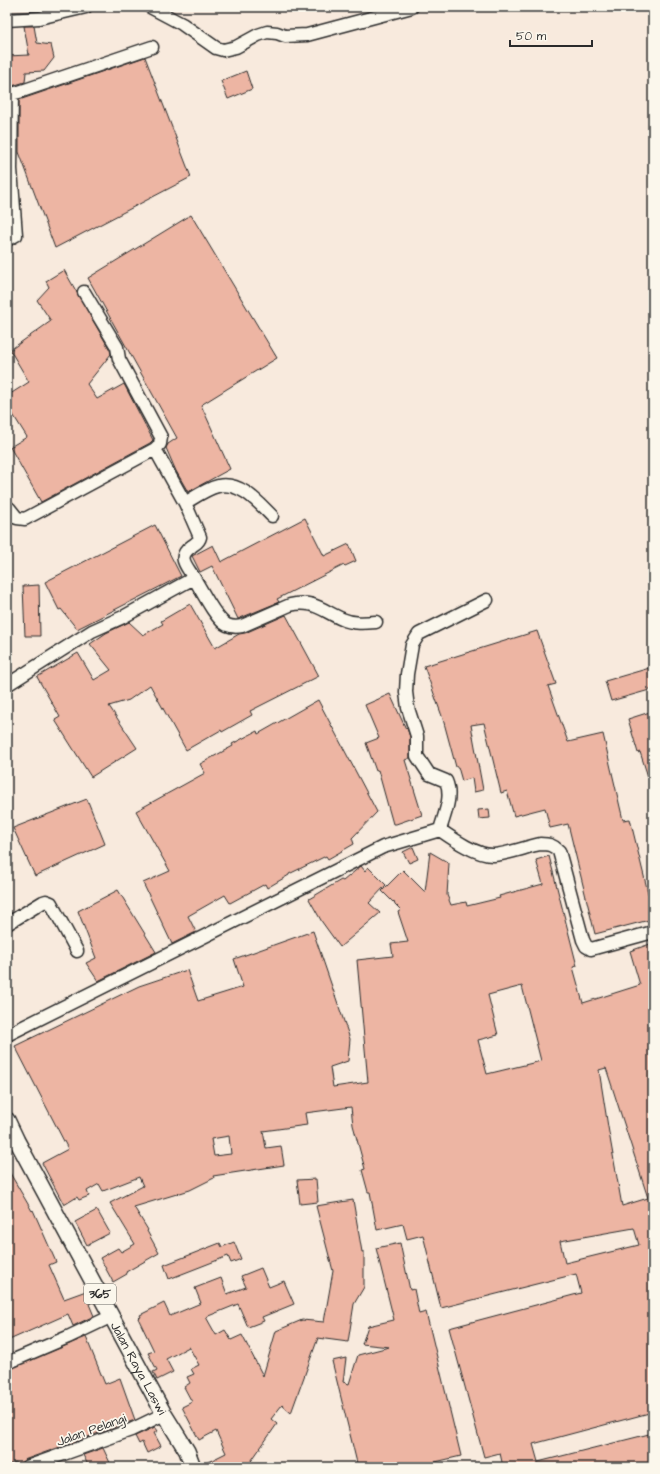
<svg xmlns="http://www.w3.org/2000/svg" width="660" height="1474" font-family="'Architects Daughter',sans-serif">
	<rect width="100%" height="100%" fill="#f8eadd"/>
	<filter id="ink" filterUnits="userSpaceOnUse"><feTurbulence type="fractalNoise" baseFrequency=".025" numOctaves="2"/><feDisplacementMap in="SourceGraphic" scale="8" xChannelSelector="R" yChannelSelector="G"/><feConvolveMatrix kernelMatrix="1 2 1 2 8 2 1 2 1" color-interpolation-filters="sRGB"/></filter>
	<g filter="url(#ink)">
		<path fill="#edb5a3" stroke="#2b2b2b" fill-rule="evenodd" d="M24,26H34L37,43L51,45L54,58L44,71L26,72L25,82L12,86L7,79V56L29,55Z
			M145,57L191,177L55,248L19,152V100Z
			M246,71L252,89L228,99L221,81Z
			M191,215L277,358L201,405L230,469L188,492L176,471L166,448L168,444L177,438L88,278Z
			M64,270L110,350L111,354L87,384L97,399L124,384L153,440L150,443L41,502L10,447L27,437L7,405V396L29,382L10,350L51,321L37,300L49,287L46,281Z
			M305,518L324,556L349,544L356,561L345,566L344,565L277,599L279,602L238,619L212,566L200,572L192,556L213,545L221,562Z
			M155,525L181,576L77,629L61,609L59,610L45,582Z
			M39,585L40,636H25L23,586Z
			M190,604L215,648L239,634L245,633L286,615L319,676L250,711L252,715L222,732L221,730L186,750L150,685L129,700L109,706L137,748L91,777L55,720L60,717L37,677L78,653L94,680L111,670L90,644L106,633L129,622L143,635L163,624L161,621Z
			M537,631L556,684L548,686L568,742L603,734L623,820L630,819L653,913V919L595,934L568,824L550,828L545,808L514,816L507,791L501,793L484,723L471,725L483,790L474,792L472,778L462,781L458,767H456L443,719L424,666Z
			M653,667V689L611,701L605,681Z
			M390,694L406,729L407,728L410,737V758L405,760L422,815L396,824H393L378,770L376,771L366,743L379,738L365,705Z
			M318,700L377,812L352,838L354,844L328,859L326,856L289,874V875L267,888L265,884L230,903L225,895L188,916L196,932L172,944L143,883L170,871L136,811L205,773L200,764L233,746L232,744L257,731L258,734Z
			M653,711V786H651L640,752L638,753L628,719Z
			M87,799L105,844L35,876L13,828Z
			M489,809L490,818L479,819L478,810Z
			M413,847L418,859L409,863L403,852Z
			M430,852L449,863L447,895L451,905L466,902L467,906L500,898L499,896L543,884L536,860L549,856L577,966L573,967L583,1003L640,985L630,951L653,943V1412L533,1444L538,1462L653,1433V1467H503L500,1453L484,1457L449,1328L581,1293L576,1274L441,1308L423,1235L407,1239L403,1224L377,1230L370,1192H368L362,1170L365,1169L353,1125L351,1107L305,1113L307,1125L263,1131L266,1148L281,1146L284,1165L213,1176L214,1178L190,1190L134,1207L148,1230L147,1231L159,1253L126,1272L127,1274L113,1282L100,1258L118,1248L121,1252L135,1244L110,1203L143,1186L139,1177L103,1191L99,1184L87,1191L89,1196L79,1200L77,1197L64,1205L42,1163L68,1149L15,1046L139,986L187,970L198,1001L243,987L234,959L313,931L350,1039L348,1061L330,1067L333,1087L368,1082L357,960L393,956L391,944L408,942L398,912L401,910L395,904L394,901L393,902L382,891L403,870L425,892ZM522,986L541,1061L487,1074L478,1040L498,1035L488,995ZM606,1068L648,1198L622,1206L608,1127L599,1070ZM229,1136L231,1154L214,1156L211,1139ZM634,1228L639,1245L565,1263L560,1241Z
			M361,866L365,871L368,867L386,885L369,903L380,913L340,947L322,922L309,899L341,880L343,881Z
			M118,890L156,952L98,981L86,963L96,958L78,911Z
			M7,1168L32,1211L33,1210L56,1262L49,1265L64,1299L86,1291L91,1303L89,1304L94,1316L73,1326L68,1314L7,1341Z
			M316,1179L318,1202L300,1204L297,1180Z
			M353,1200L362,1252L364,1251V1287L354,1304L348,1342L318,1338L291,1413L282,1405L271,1419L277,1424L247,1467H202V1465L226,1453L216,1431L199,1440L182,1407L192,1402L184,1387L190,1383L187,1377L194,1374L191,1369L199,1365L189,1347L166,1359L173,1372L157,1380L153,1372L157,1370L148,1353L154,1351L138,1318L141,1317L140,1315L164,1303L170,1316L201,1303L195,1288L221,1278L227,1294L246,1287L241,1276L261,1268L269,1287L284,1281L294,1304L262,1317L264,1321L248,1327L238,1304L206,1317L216,1335L225,1330L231,1340L242,1335L263,1376L276,1331L302,1320L324,1322L333,1271L316,1206Z
			M97,1210L110,1233L87,1245L75,1222Z
			M234,1242L241,1259L231,1263L228,1256L169,1279L164,1265L220,1243L222,1247Z
			M400,1243L410,1290L414,1289L419,1314L426,1312L461,1456L414,1467H358L332,1361L346,1358L343,1382L349,1384L358,1355L389,1347L362,1344L368,1326L394,1320L376,1248Z
			M86,1337L105,1384L120,1378L135,1420L24,1460L17,1466L16,1462L7,1465V1370Z
			M155,1427L158,1431L154,1433L161,1446L147,1453L142,1442L139,1444L135,1436Z
			M103,1448L112,1467H89L83,1455Z"/>
		<g fill="none" stroke-linecap="round" stroke-linejoin="round">
			<g stroke="#2b2b2b" stroke-width="15">
				<path id="minor" d="M150,7L182,24L216,48L223,50L236,47L258,35L267,32L277,33L285,36L307,35L412,7
					M7,20L39,18L86,7
					M7,95L19,92L152,47
					M7,240L16,235L11,169L12,94
					M155,449L185,503C195,497 206,489 218,486C240,481 258,502 272,516
					M185,503L200,537C199,542 196,543 192,546C176,557 186,565 194,578
					M7,508H9L17,518L25,519L155,449L160,444L161,437L119,359L117,347L84,292
					M7,685L92,631L123,617L194,578C201,589 216,620 227,625C232,627 237,627 242,626L290,605C313,599 323,611 342,619C353,624 365,623 376,622
					M440,830C444,815 453,797 446,781L429,774L417,756V736L408,708L406,692L407,674L412,645L419,634L487,600
					M7,924L43,902L46,901L51,903L77,951
					M7,1035L383,847L440,830C453,839 477,856 494,855C508,854 526,847 540,844C549,844 553,845 559,851L583,940L586,946L591,949L653,932
					M7,1363L68,1337L112,1316
					M27,1467L131,1430L164,1414"/>
			</g>
			<g stroke="#2b2b2b" stroke-width="18">
				<g id="major">
					<path id="s1" d="M7,1120L17,1141L164,1414L187,1451L193,1467"/>
				</g>
			</g>
			<use href="#minor" stroke="#fbf7ec" stroke-width="12"/>
			<use href="#major" stroke="#fbf7ec" stroke-width="15"/>
		</g>
	</g>
	<g text-anchor="middle" stroke-width="3.5" stroke-linejoin="round" paint-order="stroke">
		<rect fill="#fbf7ec" stroke="#696865" stroke-width="1" x="84" y="1284" width="32" height="20" rx="3"/>
		<g font-size="12" font-weight="bold" fill="#2b2b2b">
			<text x="100" y="1298">365</text>
		</g>
		<g font-size="13" fill="#2b2b2b" stroke="#fbf7ec">
			<text dy="5" stroke="none"><textPath href="#s1" startOffset="281">Jalan Raya Laswi</textPath></text>
			<text transform="translate(91 1429) rotate(-20)" y="5">Jalan Pelangi</text>
		</g>
	</g>
	<rect width="660" height="1474" fill="none" stroke="#fbf7ec" stroke-width="24"/>
	<rect x="12" y="12" width="636" height="1450" fill="none" stroke="#2b2b2b" stroke-width="1.5" filter="url(#ink)"/>
	<path d="M510 40v6h82v-6" fill="none" stroke="#2b2b2b" stroke-width="2"/>
	<text x="516" y="40" font-size="12" fill="#2b2b2b" stroke="#fbf7ec" stroke-width="3" paint-order="stroke">50 m</text>
</svg>
